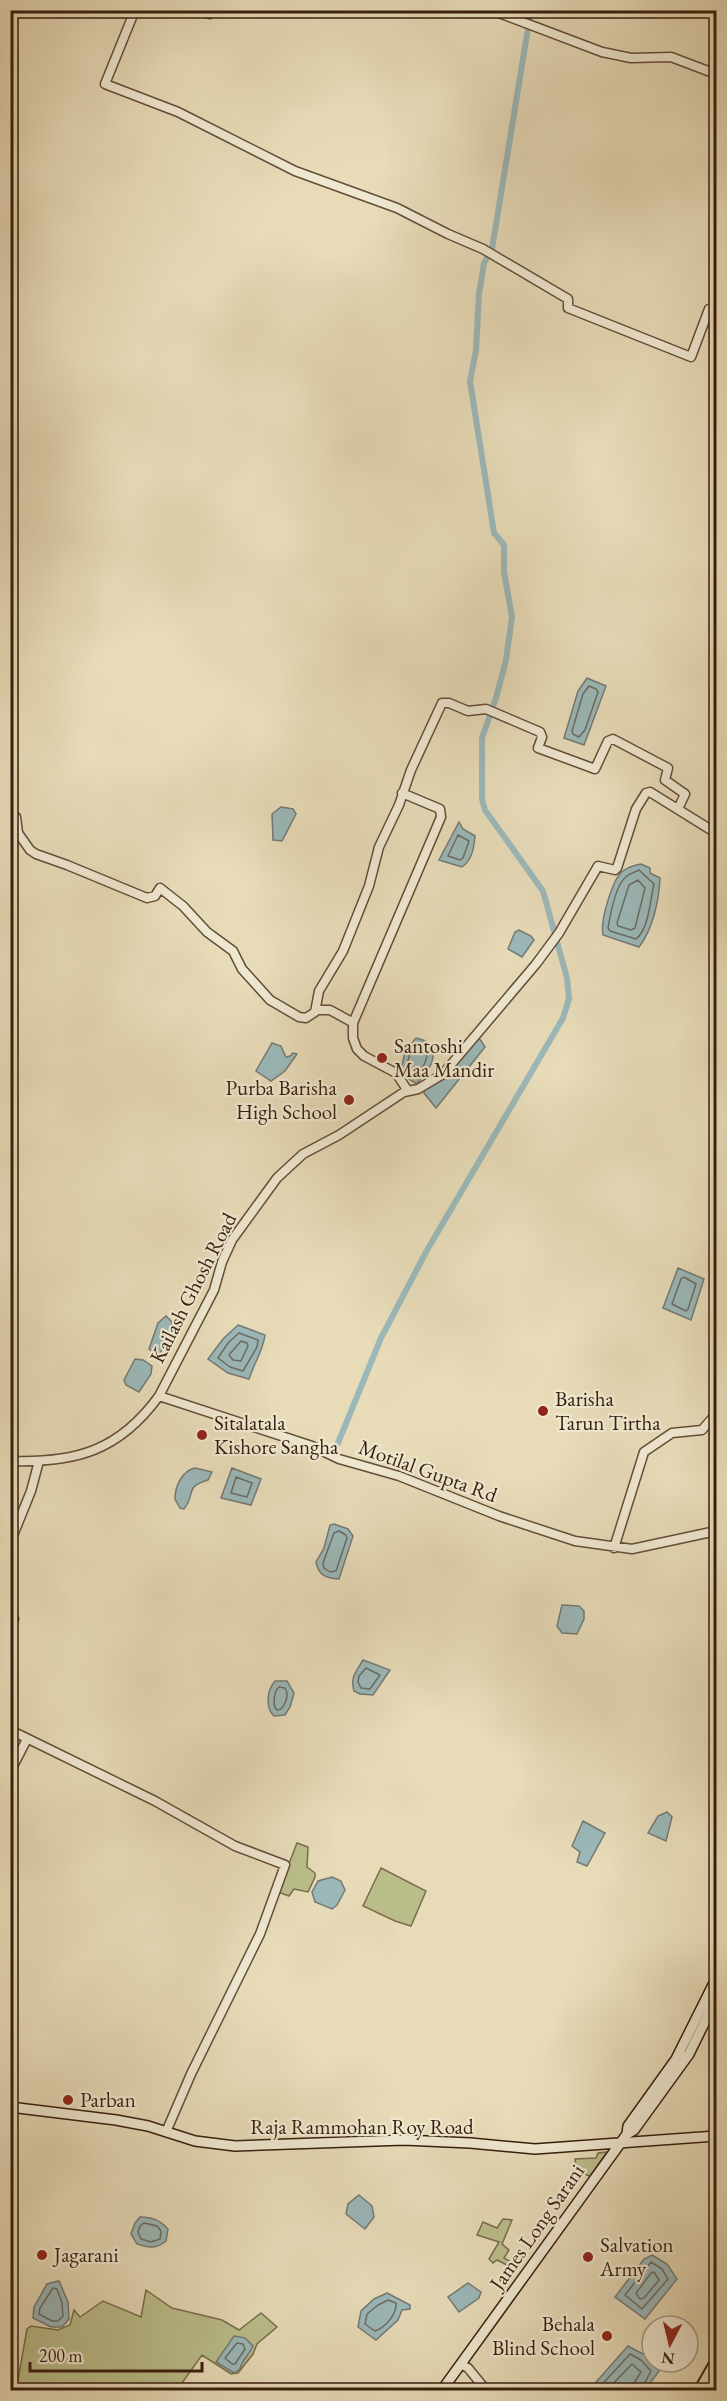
<svg xmlns="http://www.w3.org/2000/svg" width="727" height="2401" font-family="'EB Garamond',serif">
	<rect width="100%" height="100%" fill="#e7dbb8"/>
	<filter id="stains"><feTurbulence type="fractalNoise" baseFrequency=".00333" numOctaves="4"/><feColorMatrix values="0 0 0 0 .2 0 0 0 0 .09 0 0 0 0 .02 0 0 0 .5 -.17"/></filter>
	<radialGradient id="worn" r=".72"><stop offset=".6" stop-color="#630" stop-opacity="0"/><stop offset="1" stop-color="#630" stop-opacity=".3"/></radialGradient>
	<path fill="#babe8b" stroke="#786e4c" stroke-width="1.5" d="M297,1843L308,1847L307,1867L315,1873V1877L308,1892L294,1889L289,1896L278,1892Z
		M381,1868L426,1891L411,1926L395,1921L363,1906Z
		M607,2152L590,2176C580,2173 576,2170 575,2159L596,2158L598,2153Z
		M503,2219L512,2220L502,2244L509,2250L504,2258L513,2263L509,2266L497,2260L493,2263L489,2259L499,2242L477,2235L483,2222L497,2228Z
		M146,2290L172,2308L222,2320L239,2330L261,2313L277,2327L257,2344L253,2354L238,2373L231,2374L202,2355L177,2390H11V2388L18,2380L27,2329L31,2326L58,2330L70,2325L74,2310L80,2317L103,2301L141,2317Z"/>
	<path fill="#9bb8b9" stroke="#737a74" stroke-width="1.5" d="M587,678L606,686L584,745L564,738L578,691Z
		M281,807L293,809L296,814L282,841L273,840L272,814Z
		M459,822L463,829L475,836C474,848 472,860 462,867L439,860Z
		M641,864L650,868V873L660,878C659,900 653,929 639,947L603,935C600,922 612,879 623,871C627,868 635,865 641,864Z
		M519,930L531,936L534,940L522,957L508,949L515,932Z
		M477,1035L485,1047L436,1108L424,1093L425,1089L444,1079Z
		M416,1038L426,1041L434,1049L432,1063L417,1084L407,1078L401,1070L405,1052Z
		M272,1043L281,1046L286,1057L290,1056L293,1053L297,1054L285,1071L271,1081L256,1071Z
		M678,1268L704,1279L691,1320L663,1308Z
		M166,1316L172,1322L170,1332L159,1356L149,1349L158,1323Z
		M238,1325L265,1335C263,1351 254,1363 249,1379L228,1373L208,1359L223,1339Z
		M135,1359L143,1360L152,1366L151,1374L139,1392L126,1385L124,1380Z
		M195,1468L212,1472L208,1480C184,1487 196,1494 184,1509L180,1508L175,1499C175,1486 182,1471 195,1468Z
		M232,1468L261,1479L251,1505L221,1498Z
		M334,1524L348,1529L353,1536L339,1579C326,1578 319,1576 316,1562L324,1548L330,1525Z
		M562,1605L579,1606L584,1611V1619L577,1634L562,1633L557,1626Z
		M363,1660L390,1670L373,1695L360,1694L354,1691C350,1677 356,1672 363,1660Z
		M275,1681H287L294,1693L290,1707L285,1715L274,1716C265,1707 267,1690 275,1681Z
		M667,1812L672,1817L666,1841L648,1833L658,1816Z
		M583,1821L605,1833L587,1866L577,1862L580,1852L572,1846Z
		M332,1877L341,1881L345,1890L337,1905L332,1909L315,1902L312,1892L318,1881Z
		M359,2195L372,2206L374,2217L365,2229L346,2214L348,2204Z
		M140,2217C152,2217 160,2220 168,2229L166,2241C156,2249 149,2248 137,2244L131,2234L135,2223Z
		M652,2255L667,2264L677,2279L645,2319L615,2297L644,2259Z
		M59,2281L68,2302L69,2319L62,2327H51L33,2318L34,2307L47,2284Z
		M468,2283L481,2292L479,2298L459,2312L448,2297Z
		M387,2293L410,2305V2309L402,2310L398,2320L376,2340L358,2327L361,2311L374,2299Z
		M234,2336L245,2338L253,2346C249,2355 242,2360 240,2369L234,2373L216,2362Z
		M628,2346L645,2355L659,2371L645,2390H589Z"/>
	<g fill="none" stroke-linecap="round" stroke-linejoin="round">
		<path stroke="#696b63" stroke-width="1.5" d="M589,686L596,689L598,692L585,730L579,737L573,734L572,731L583,694Z
			M458,835L469,841L463,858L460,860L448,856Z
			M639,870L654,884C650,900 649,929 636,939L610,931L608,928C610,916 616,884 626,877C629,874 635,872 639,870Z
			M638,880L645,888L635,928L631,930L618,926L617,923L629,885Z
			M419,1045L427,1051C428,1060 422,1071 414,1075L408,1071C406,1061 410,1049 419,1045Z
			M684,1277L696,1284L688,1309L686,1311L672,1304L681,1279Z
			M239,1333L258,1340L257,1347L243,1371L230,1367L218,1358L228,1343Z
			M241,1341L247,1343L248,1346L241,1361L233,1360L229,1355Z
			M236,1477L252,1483L247,1497L231,1493Z
			M339,1531L346,1535L347,1538L336,1571L330,1572L324,1568L323,1563L334,1533Z
			M366,1668L380,1675L370,1689L361,1688L358,1682L359,1676Z
			M279,1687L285,1688C289,1695 286,1703 281,1709L277,1710C272,1706 274,1691 279,1687Z
			M144,2223L157,2226L161,2231L160,2239L151,2242L141,2239L138,2232L140,2226Z
			M651,2262L662,2269L668,2279L642,2309L625,2295Z
			M654,2272L659,2280L644,2298L640,2299L636,2293L651,2273Z
			M53,2288L57,2289L62,2303L63,2316L58,2321H52L39,2314L40,2308Z
			M388,2300L396,2303C397,2314 386,2327 375,2331L365,2324L367,2314L378,2305Z
			M237,2343L243,2344L245,2349L235,2364H232L225,2358Z
			M597,2390L630,2354L641,2360L651,2371L641,2390
			M607,2390L632,2364L641,2372L634,2383L633,2390"/>
		<path stroke="#9bb8b9" stroke-width="6" d="M338,1443L381,1338L426,1252L563,1018L569,999L567,978L543,891L485,810L482,799V738L496,698L506,660L512,617L504,572V545L494,533L470,381L476,350L479,294L484,263L492,249L531,10"/>
		<g stroke="#634d38" stroke-width="11">
			<path id="tertiary" d="M135,10L105,84L178,112L295,171L397,208L448,234L483,249L568,299V308L691,357L709,309L716,312
				M194,10L210,14L216,10
				M491,10L602,52L631,58L671,57L716,74
				M10,812L16,817L18,833L30,850L36,854L67,865L147,898L155,896L160,888L183,906L207,932L233,951L242,969L270,1000L299,1017L306,1018L315,1012L319,991L343,951L369,886L379,847L399,805L411,770L442,703H449L468,711L486,709L540,732L542,737L538,748L595,769L608,741L613,739L668,768L665,780L685,794L678,809
				M316,1010H330L350,1021L353,1023V1038L357,1049L364,1056L396,1073L408,1091
				M353,1023L441,817L440,809L402,793
				M159,1396L214,1290L222,1262L232,1240L277,1178L303,1154L339,1135L404,1092L418,1089L443,1074L536,964L559,933L598,866L615,870L617,868L636,809L646,793L650,792L716,833
				M10,1461C76,1463 119,1451 159,1396L312,1446L339,1459L399,1476L499,1516L575,1541L632,1549L716,1531
				M10,1543L31,1491L39,1461
				M614,1548L644,1452L672,1433L702,1430L716,1414
				M10,1617L14,1619L10,1625
				M10,1730L155,1801L235,1846L285,1865L260,1934L191,2074L166,2132
				M10,1772L27,1739
				M462,2365L468,2368L486,2390"/>
		</g>
		<g stroke="#371e0d" stroke-width="12">
			<path id="secondary" d="M10,2107L116,2120L148,2126L195,2141L235,2146L404,2140L470,2143L535,2149L716,2136
				M627,2134L634,2130L689,2054L716,1999
				M442,2390L627,2134L628,2126L676,2059L716,1979"/>
		</g>
		<g stroke="#371e0d" stroke-width="14">
			<path id="trunk" d="M700,2390L716,2362
				M716,2390V2389"/>
		</g>
		<use href="#tertiary" stroke="#efe8d1" stroke-width="8"/>
		<use href="#secondary" stroke="#efe8d1" stroke-width="9"/>
		<use href="#trunk" stroke="#e7dbb8" stroke-width="10"/>
		<path stroke="#371e0d" stroke-width="1.5" stroke-dasharray="10 10" stroke-linecap="butt" d="M706,2390L716,2372"/>
	</g>
	<g fill="#8f2418" stroke="#efe8d1" stroke-width="2">
		<circle cx="382" cy="1058" r="6"/>
		<circle cx="349" cy="1100" r="6"/>
		<circle cx="543" cy="1411" r="6"/>
		<circle cx="202" cy="1435" r="6"/>
		<circle cx="68" cy="2100" r="6"/>
		<circle cx="42" cy="2255" r="6"/>
		<circle cx="588" cy="2257" r="6"/>
		<circle cx="607" cy="2336" r="6"/>
	</g>
	<g text-anchor="middle" stroke-width="4.5" stroke-linejoin="round" paint-order="stroke">
		<g font-size="21" fill="#371e0d" stroke="#efe8d1" text-anchor="start">
			<text x="394" y="1053">Santoshi<tspan x="394" dy="24">Maa Mandir</tspan></text>
			<text x="337" y="1095" text-anchor="end">Purba Barisha<tspan x="337" dy="24">High School</tspan></text>
			<text x="555" y="1406">Barisha<tspan x="555" dy="24">Tarun Tirtha</tspan></text>
			<text x="214" y="1430">Sitalatala<tspan x="214" dy="24">Kishore Sangha</tspan></text>
			<text x="80" y="2107">Parban</text>
			<text x="600" y="2252">Salvation<tspan x="600" dy="24">Army</tspan></text>
			<text x="54" y="2262">Jagarani</text>
			<text x="595" y="2331" text-anchor="end">Behala<tspan x="595" dy="24">Blind School</tspan></text>
		</g>
		<g font-size="21" fill="#371e0d" stroke="#efe8d1">
			<text transform="translate(193 1288) rotate(-63)" y="7">Kailash Ghosh Road</text>
			<text transform="translate(428 1471) rotate(20)" y="7">Motilal Gupta Rd</text>
			<text x="362" y="2134">Raja Rammohan Roy Road</text>
			<text transform="translate(537 2227) rotate(-55)" y="7">James Long Sarani</text>
		</g>
	</g>
	<rect width="727" height="2401" fill="none" stroke="#e7dbb8" stroke-width="36"/>
	<rect x="12" y="12" width="703" height="2377" fill="none" stroke="#371e0d" stroke-width="3"/>
	<rect x="18" y="18" width="691" height="2365" fill="none" stroke="#371e0d" stroke-width="1.5"/>
	<g transform="translate(670 2344) rotate(187)"><circle r="28" fill="#efe8d1" stroke="#a59783" stroke-width="1.5"/>
	<path d="M0-4.5L10 22L0 15L-10 22Z" fill="#8f2418"/>
	<text y="-9" font-size="16" font-weight="bold" text-anchor="middle" fill="#371e0d">N</text>
	</g>
	<path d="M30 2362v9h172v-9" fill="none" stroke="#371e0d" stroke-width="3"/>
	<text x="39" y="2362" font-size="18" fill="#371e0d" stroke="#efe8d1" stroke-width="4.5" paint-order="stroke">200 m</text>
	<rect width="100%" height="100%" filter="url(#stains)"/>
	<rect width="100%" height="100%" fill="url(#worn)"/>
</svg>
